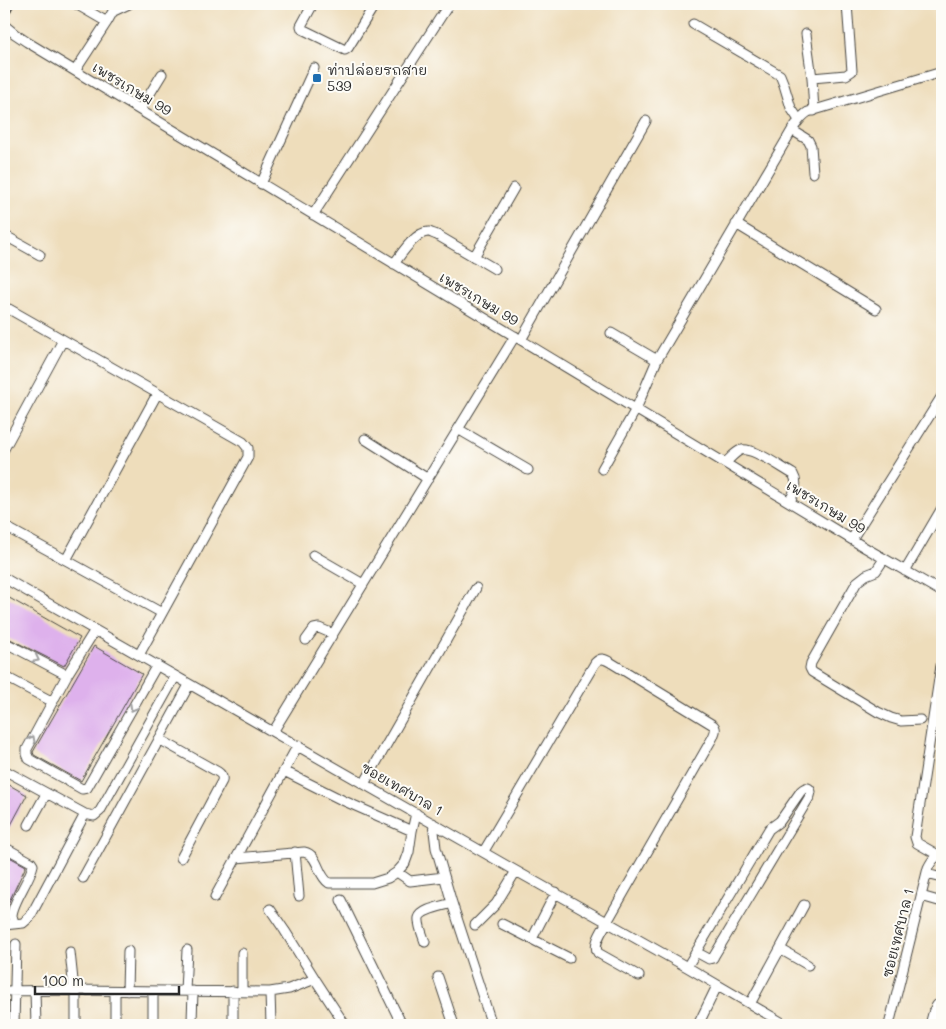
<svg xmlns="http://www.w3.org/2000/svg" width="946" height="1029" font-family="Mali,'Playpen Sans Thai',sans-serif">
	<rect width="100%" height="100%" fill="#fdfcf7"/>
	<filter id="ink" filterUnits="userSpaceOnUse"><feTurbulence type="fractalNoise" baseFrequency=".02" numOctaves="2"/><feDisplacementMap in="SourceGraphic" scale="10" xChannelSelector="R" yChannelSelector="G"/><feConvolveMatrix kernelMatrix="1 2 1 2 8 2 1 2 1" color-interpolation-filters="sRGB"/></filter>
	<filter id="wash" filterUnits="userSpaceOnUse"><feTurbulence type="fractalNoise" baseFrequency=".0096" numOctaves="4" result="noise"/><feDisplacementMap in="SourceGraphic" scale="20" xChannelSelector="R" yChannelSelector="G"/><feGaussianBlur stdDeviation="1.12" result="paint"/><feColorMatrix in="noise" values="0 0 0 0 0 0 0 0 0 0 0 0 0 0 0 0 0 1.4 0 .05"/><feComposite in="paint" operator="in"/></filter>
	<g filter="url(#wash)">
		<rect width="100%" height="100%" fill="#edb"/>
		<g id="blocks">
			<path fill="#deb1ec" d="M4,595L80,638L64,666L4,636Z
				M94,646L142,674L81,781L34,755L33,752Z
				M4,782L27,795L4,838Z
				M4,854L26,866L4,912Z"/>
		</g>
	</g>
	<g filter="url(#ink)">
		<use href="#blocks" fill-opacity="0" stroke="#484641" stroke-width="1"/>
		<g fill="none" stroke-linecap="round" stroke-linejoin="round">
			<g stroke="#484641" stroke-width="11">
				<path id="minor" d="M76,4L107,22
					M313,4L301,26L302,29L345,50L348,48L375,4
					M114,11L129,4
					M693,24L780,75L784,85L791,108L799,120
					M4,25L15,34L27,42L864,547L942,592
					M806,34L812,78L814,111
					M75,71L107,22L117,4
					M812,78L846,75L852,71L847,4
					M140,110L162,74
					M792,130L808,140L811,146L813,173
					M261,184L314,68
					M313,215L449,4
					M736,224L876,309
					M4,235L40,255
					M474,257L514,188
					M394,264C401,254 416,231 429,232C432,233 434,234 437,235L495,269
					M4,309H9L243,442L248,448V457L139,655
					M611,333L657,360
					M521,340L646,121
					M458,429L528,470
					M365,439L428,479
					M4,449L63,340
					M725,463C730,459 735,452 741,450C753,447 782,468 793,474C799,484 794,491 790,502
					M602,469L636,409L657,360L792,130C797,123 801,116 808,112L942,72
					M4,526L162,613
					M852,539L942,396
					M313,555L363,584
					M884,559L876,571L866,575L857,582L811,663L810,668L812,672L878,712L891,718L901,721L920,720
					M66,560L157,394
					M905,571L942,508
					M4,578L516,871L687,967L786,1025
					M95,630L67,675L27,749V754L29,759L82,789L87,788L157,665
					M306,640L314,629L319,628L333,634
					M4,642L67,675
					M4,676L53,702
					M273,732L515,336
					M159,739L218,772C221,774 223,776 222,781L181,858
					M4,770L85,814L30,917L23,923L4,925
					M284,771L342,800L412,831
					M364,784L476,588
					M85,814L94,816L100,811L175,677
					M433,823L436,848L452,903L492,1025
					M29,825L46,794
					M4,847L31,862L33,865C30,880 12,903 12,916C13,919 14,921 14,924
					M484,851L595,663C601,657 604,659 610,662L713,725C717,729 715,732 713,737L607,922C603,930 592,944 598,953L639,976
					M295,852L299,896
					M938,855L917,843L915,837L942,659
					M236,858L304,852C319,855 317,875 329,883H372L388,878L397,872L405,863L409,852L412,831L416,813
					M397,872L410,881L444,877
					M927,874L942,878
					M83,878L189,685
					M921,896L942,902
					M215,897L298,745
					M341,900L402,1025
					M270,909L285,931L315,979
					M502,924L569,958
					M475,925L496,904L516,871
					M532,939L556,892
					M425,942C423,936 418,925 419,918C421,909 444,906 452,903
					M780,949L808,965
					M70,952L74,990
					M687,967L696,952L769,829L780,821L801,791C805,787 809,786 811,792L810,796L714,956L713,958L709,959L696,952
					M438,977L454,1025
					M4,991L74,990L270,992L289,989L315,979L345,1025
					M35,991L36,1025
					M127,991L128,951
					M185,991L187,950
					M233,991V1023
					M242,991V953
					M270,992L271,1025
					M750,1004L804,905
					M76,1020V991
					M192,1021L193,991
					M14,1025L16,944
					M115,1025V991
					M153,1025V991
					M698,1025L717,986
					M889,1025L928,868C931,862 934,856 942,855
					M930,1025L934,1010L937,1005L942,1004"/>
			</g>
			<g stroke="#484641" stroke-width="14">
				<path id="major" d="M4,10L7,4"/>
			</g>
			<use href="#minor" stroke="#fff" stroke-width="9"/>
			<use href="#major" stroke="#fff" stroke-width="11"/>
		</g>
		<defs><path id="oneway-chevron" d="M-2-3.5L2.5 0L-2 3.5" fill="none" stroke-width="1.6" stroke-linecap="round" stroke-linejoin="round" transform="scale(1.25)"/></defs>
		<g stroke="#a0a0a0">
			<use href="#oneway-chevron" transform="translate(36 659) rotate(27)"/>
			<use href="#oneway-chevron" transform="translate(133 708) rotate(119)"/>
			<use href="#oneway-chevron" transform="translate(32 739) rotate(-62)"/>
		</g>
	</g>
	<rect fill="#1f6fb2" stroke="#fdfcf7" stroke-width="2" x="312" y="73" width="10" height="10" rx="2.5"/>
	<g text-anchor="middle" stroke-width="4" stroke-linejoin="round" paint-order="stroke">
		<g font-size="14" fill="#2b2b2b" stroke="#fdfcf7" text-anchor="start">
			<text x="327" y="75">ท่าปล่อยรถสาย<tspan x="327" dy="16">539</tspan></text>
		</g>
		<g font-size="14" fill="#2b2b2b" stroke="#fdfcf7">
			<text transform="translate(132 89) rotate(31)" y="5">เพชรเกษม 99</text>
			<text transform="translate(479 299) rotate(31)" y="5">เพชรเกษม 99</text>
			<text transform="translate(826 507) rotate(31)" y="5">เพชรเกษม 99</text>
			<text transform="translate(402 789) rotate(30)" y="5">ซอยเทศบาล 1</text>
			<text transform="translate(898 933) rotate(-76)" y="5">ซอยเทศบาล 1</text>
		</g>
	</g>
	<rect width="946" height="1029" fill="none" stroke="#fdfcf7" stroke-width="20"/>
	<path d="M35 986v8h144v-8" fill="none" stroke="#2b2b2b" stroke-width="2.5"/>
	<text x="42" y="986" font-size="15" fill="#2b2b2b" stroke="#fdfcf7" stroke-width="4" paint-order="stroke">100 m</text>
</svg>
